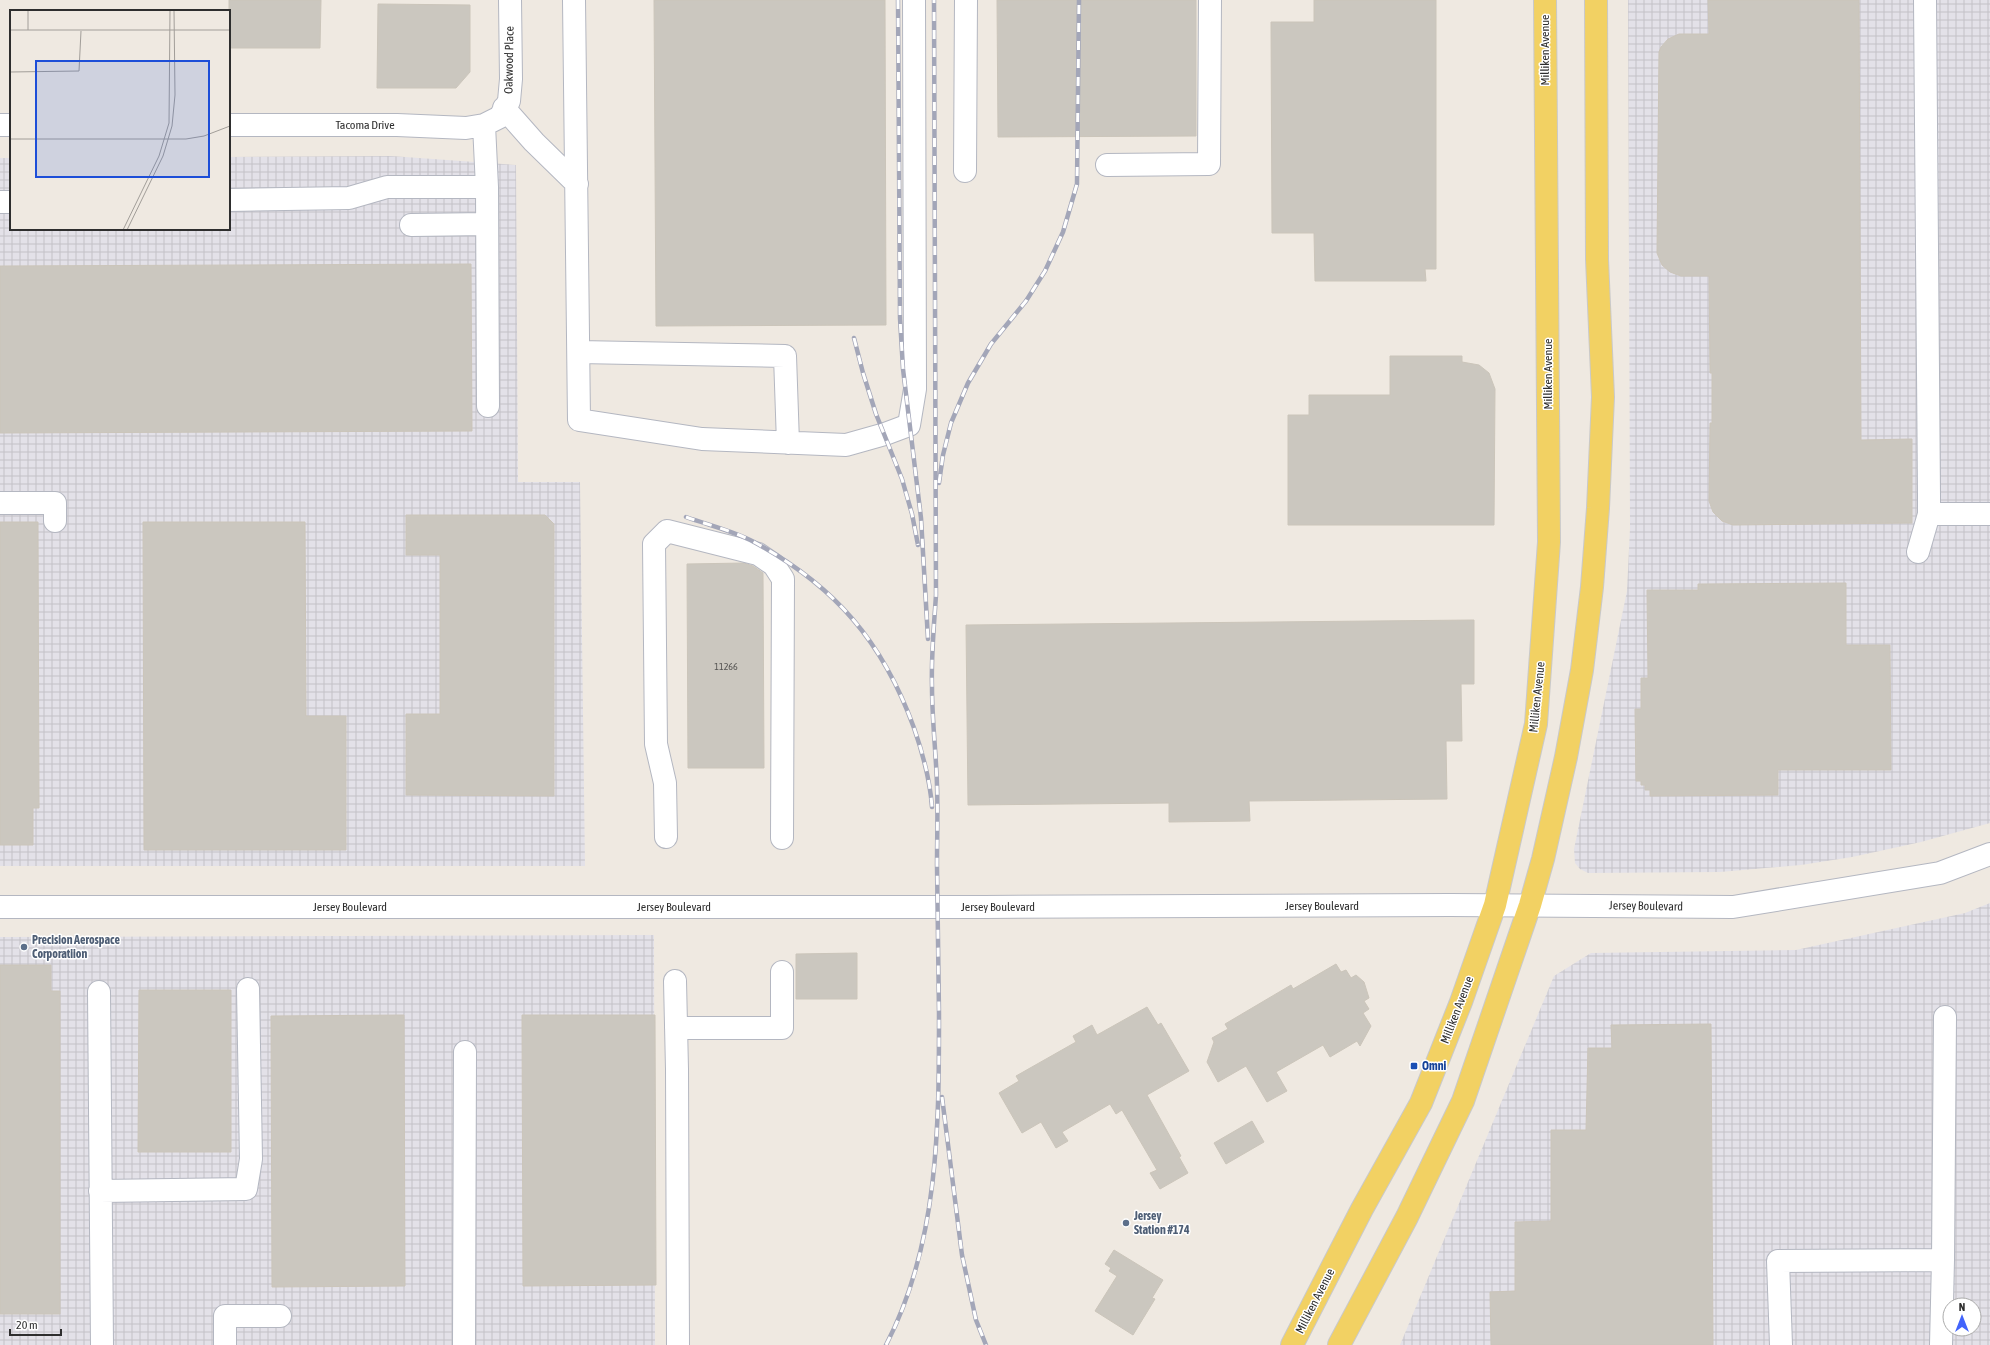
<svg xmlns="http://www.w3.org/2000/svg" width="1990" height="1345" font-family="'Asap Condensed',sans-serif">
	<defs>
		<pattern id="industrial-grid" width="8" height="8" patternUnits="userSpaceOnUse"><rect width="8" height="8" fill="#e3e1e8"/><path d="M0 4h8M4 0v8" fill="none" stroke="#c3c1c7"/></pattern>
	</defs>
	<rect width="100%" height="100%" fill="#efe9e1"/>
	<path fill="url(#industrial-grid)" fill-rule="evenodd" d="M1628,0H1990V823L1921,842L1852,857L1801,865L1720,872L1588,873L1580,869L1575,863L1574,849L1627,591L1630,528Z
		M391,156L516,165L518,482H580L585,866H0V158H11V229H229V157Z
		M1990,903V1345H1400L1554,976L1591,953L1796,950L1965,913ZM1950,1305H1974V1329H1950Z
		M654,935L655,1345H0V937Z"/>
	<path fill="#cbc7bf" stroke="#cbc5ba" d="M229,0H321L320,48H229Z
		M654,0H885L886,325L656,326Z
		M997,0H1196V136L998,137Z
		M1314,0H1436V269H1425L1426,281H1315L1314,233H1272L1271,22H1314Z
		M1708,0H1859L1861,440L1912,439V523L1733,525L1722,521L1713,512L1709,501L1710,423H1712V373H1710L1709,276H1681L1670,272L1662,265L1657,253L1659,52L1661,47L1668,39L1679,34H1709Z
		M378,4L470,5V72L456,88H377Z
		M471,264L472,431L0,433V266Z
		M1390,356H1462V362L1479,365L1489,373L1495,389L1494,525H1288V415H1309V395H1390Z
		M406,515H545L554,524V796L406,795V714H440V555H406Z
		M0,522H38L39,808H33V845H0Z
		M143,522H305L306,716H346V850H144Z
		M744,563L753,566L763,573L764,768H688L687,564Z
		M1846,583V645H1890L1891,770H1778V795L1650,796V790H1645V785H1641V781H1636L1635,709H1641V678H1648L1647,590H1698V584Z
		M1474,620V684H1461L1462,741H1446L1447,799L1249,801L1250,821L1169,822V803L968,805L966,625Z
		M857,953V999H796V954Z
		M1336,964L1341,972L1346,970L1351,978L1356,975L1364,982L1369,998L1364,1001L1369,1009L1363,1013L1371,1026L1360,1046L1357,1041L1330,1057L1323,1045L1276,1072L1287,1091L1267,1102L1246,1066L1218,1082L1207,1062L1214,1042L1212,1038L1228,1029L1225,1024L1291,985L1293,989Z
		M0,965H51V991H60V1314H0Z
		M139,990H231V1152H138Z
		M1147,1007L1158,1025L1161,1023L1189,1071L1147,1095L1181,1156L1179,1157L1188,1173L1160,1189L1150,1173L1157,1170L1122,1110L1116,1114L1110,1104L1062,1132L1068,1141L1056,1148L1041,1122L1022,1133L999,1093L1019,1081L1016,1076L1076,1042L1073,1036L1092,1025L1097,1035Z
		M404,1015L405,1286L272,1287L271,1016Z
		M522,1015H655L656,1285L523,1286Z
		M1711,1024L1713,1345H1491L1490,1292L1515,1291V1222L1551,1221V1130H1586L1588,1048H1612L1611,1025Z
		M1252,1121L1264,1142L1226,1164L1214,1143Z
		M1114,1250L1163,1280L1152,1298L1155,1299L1133,1335L1095,1311L1117,1276L1109,1271L1111,1268L1105,1264Z"/>
	<g fill="none" stroke-linecap="round" stroke-linejoin="round">
		<g stroke="#b4b7c1" stroke-width="24">
			<path id="minor" d="M574,0L579,420L702,439L846,445L885,434L909,425L915,389L914,0
				M504,108L534,142L577,184
				M0,125H11
				M229,125H397L466,128L484,125L500,117L509,101L511,79L510,0
				M484,125L487,187
				M1107,165L1209,164L1210,0
				M965,171L966,0
				M229,200L349,198L387,187H487L488,406
				M0,202H11
				M411,225L487,224
				M579,352L785,356L788,443
				M0,503H55V521
				M1929,514H1990
				M1918,552L1929,514V495L1925,0
				M666,837L665,783L656,744L654,544L667,531L758,554L774,565L783,579L782,838
				M0,907H984L1450,905L1733,907L1940,873L1990,854
				M675,981L677,1069L678,1345
				M99,992L102,1345
				M676,1028H782V972
				M100,1191L246,1189L251,1159L248,989
				M1943,1260L1945,1017
				M225,1345V1316H280
				M464,1345L465,1052
				M1781,1345L1778,1261L1943,1260L1941,1345"/>
		</g>
		<g stroke="#c9c9c9" stroke-width="24">
			<path id="major" d="M1292,1345L1362,1209L1421,1103L1461,1002L1495,905L1536,724L1549,542L1545,0
				M1339,1345L1407,1217L1463,1101L1530,905L1543,859L1566,757L1582,670L1592,587L1598,508L1603,397L1597,259L1596,0"/>
		</g>
		<use href="#minor" stroke="#fff" stroke-width="22"/>
		<use href="#major" stroke="#f2d163" stroke-width="22"/>
		<g stroke="#a3a6b8" stroke-width="4.5">
			<path id="rail" d="M898,0L900,318L903,369L921,518L928,639
				M854,338L863,373L876,414L902,479L912,514L918,545
				M939,483L943,455L951,423L968,383L991,344L1026,301L1045,271L1063,232L1077,184L1079,0
				M686,517C708,525 734,531 754,542C835,586 883,642 914,728C923,754 930,780 932,807
				M942,1097L962,1255L976,1320L986,1345
				M886,1345C939,1243 939,1126 939,1014C938,964 938,915 937,865C937,839 938,812 937,785C936,752 932,720 932,687C931,656 934,626 936,595L934,0"/>
		</g>
		<use href="#rail" stroke="#fff" stroke-width="3" stroke-dasharray="9" stroke-linecap="butt"/>
	</g>
	<g fill="#5c6f8a" stroke="#fff" stroke-width="1.5">
		<circle cx="24" cy="947" r="4"/>
		<circle cx="1126" cy="1223" r="4"/>
	</g>
	<rect fill="#1a4fb4" stroke="#fff" stroke-width="1.5" x="1410" y="1062" width="8" height="8" rx="2"/>
	<g text-anchor="middle" stroke-width="3" stroke-linejoin="round" paint-order="stroke">
		<g font-size="10" fill="#555452">
			<text x="726" y="670">11266</text>
		</g>
		<g font-size="12" fill="#2e2e2e" stroke="#fff">
			<text transform="translate(1545 50) rotate(-90)" y="4">Milliken Avenue</text>
			<text transform="translate(509 60) rotate(-89)" y="4">Oakwood Place</text>
			<text x="365" y="129">Tacoma Drive</text>
			<text transform="translate(1548 374) rotate(-90)" y="4">Milliken Avenue</text>
			<text transform="translate(1537 697) rotate(-84)" y="4">Milliken Avenue</text>
			<text x="1322" y="910">Jersey Boulevard</text>
			<text transform="translate(1646 906) rotate(1)" y="4">Jersey Boulevard</text>
			<text x="350" y="911">Jersey Boulevard</text>
			<text x="674" y="911">Jersey Boulevard</text>
			<text x="998" y="911">Jersey Boulevard</text>
			<text transform="translate(1457 1010) rotate(-69)" y="4">Milliken Avenue</text>
			<text transform="translate(1315 1301) rotate(-63)" y="4">Milliken Avenue</text>
		</g>
		<g font-size="12" font-weight="bold" fill="#4e5e75" stroke="#fff" text-anchor="start">
			<text x="32" y="944">Precision Aerospace<tspan x="32" dy="14">Corporatiion</tspan></text>
			<text x="1134" y="1220">Jersey<tspan x="1134" dy="14">Station #174</tspan></text>
		</g>
		<g font-size="12" font-weight="bold" fill="#164399" stroke="#fff" text-anchor="start">
			<text x="1422" y="1070">Omni</text>
		</g>
	</g>
	<g transform="translate(10 10)">
		<rect width="220" height="220" fill="#efe9e1"/>
		<path fill="none" stroke="#a29e99" stroke-width="1" d="M0,20H220M18,20V0M0,62L69,61L71,21M0,129H176L194,126L220,116M113,220L149,146L159,113L160,0M117,220L153,146L162,116L165,85L164,0"/>
		<path fill="#1d4ed8" fill-opacity="0.15" stroke="#1d4ed8" stroke-width="2" d="M26,51H199V167H26Z"/>
		<rect width="220" height="220" fill="none" stroke="#2e2e2e" stroke-width="2"/>
	</g>
	<g transform="translate(1962 1317)"><circle r="19" fill="#ffffff" stroke="#ababab"/>
	<path d="M0-3L7 15L0 10L-7 15Z" fill="#4264fb"/>
	<text y="-6" font-size="11" font-weight="bold" text-anchor="middle" fill="#2e2e2e">N</text>
	</g>
	<path d="M10 1329v6h51v-6" fill="none" stroke="#2e2e2e" stroke-width="2"/>
	<text x="16" y="1329" font-size="12" fill="#2e2e2e" stroke="#ffffff" stroke-width="3" paint-order="stroke">20 m</text>
</svg>
